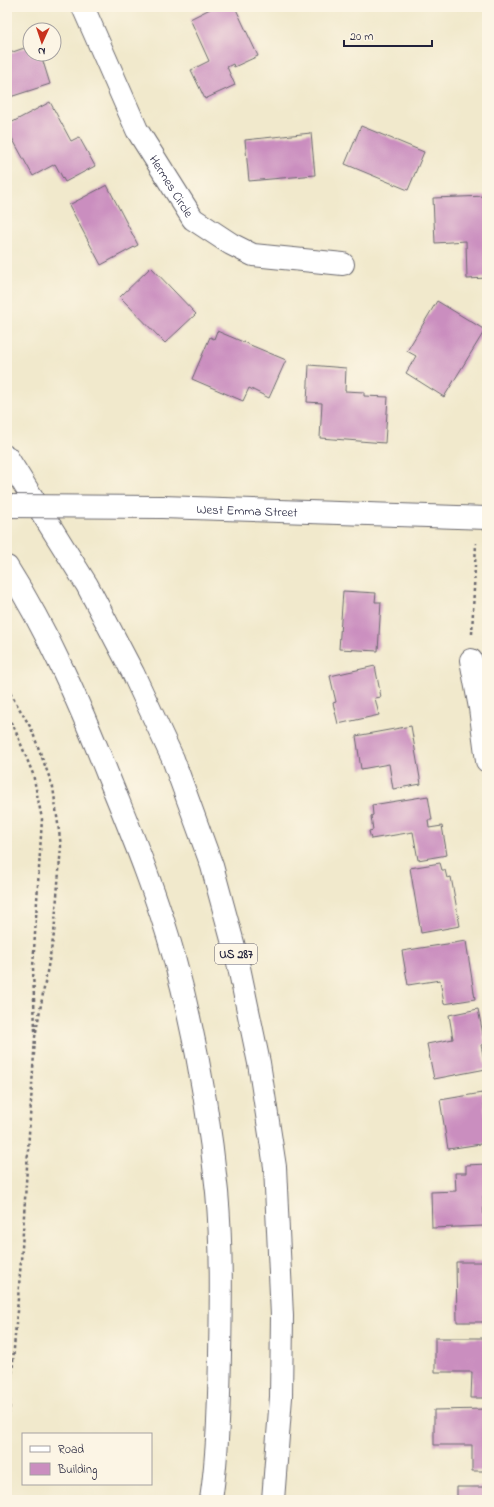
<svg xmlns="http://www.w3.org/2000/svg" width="494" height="1507" font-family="'Indie Flower',sans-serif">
	<rect width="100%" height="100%" fill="#fcf5e5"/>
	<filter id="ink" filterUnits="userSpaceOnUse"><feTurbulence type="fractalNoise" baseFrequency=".025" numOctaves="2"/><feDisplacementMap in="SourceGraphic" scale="8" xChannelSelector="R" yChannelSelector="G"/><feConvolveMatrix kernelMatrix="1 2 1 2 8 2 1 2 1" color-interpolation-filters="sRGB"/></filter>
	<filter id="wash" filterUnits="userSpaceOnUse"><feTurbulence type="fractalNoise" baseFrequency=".012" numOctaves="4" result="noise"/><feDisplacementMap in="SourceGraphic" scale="16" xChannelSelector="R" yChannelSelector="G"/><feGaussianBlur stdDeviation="0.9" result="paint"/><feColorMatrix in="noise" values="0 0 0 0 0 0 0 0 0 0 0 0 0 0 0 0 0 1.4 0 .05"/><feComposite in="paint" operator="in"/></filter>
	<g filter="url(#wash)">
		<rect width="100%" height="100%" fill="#f1e9cc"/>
		<g id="blocks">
			<path fill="#ca8ebf" d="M214,7H235L258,56L234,67L233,64L227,67L235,85L205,99L191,70L209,61L190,19Z
				M30,46V54H35L36,57L41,55L50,84L7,98V54Z
				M50,102L71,141L79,137L95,166L65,182L55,164L33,176L7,129V125Z
				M361,126L424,152L408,190L345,164Z
				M311,133L315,175L249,181L245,140Z
				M107,185L138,245L101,265L69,205Z
				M487,196V278L467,279L466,241L435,243L433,198Z
				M151,267L196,314L165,343L120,297Z
				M437,301L485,330L444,397L406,373L416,356L407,351Z
				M217,331L286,360L269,398L249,388L243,401L192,379L210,337L214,339Z
				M309,365L346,368L345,391L364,392V396L388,397L385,443L320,438L322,403L307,402Z
				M343,591L376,593L375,602H381L378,651L339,649Z
				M375,666L381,697L375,698L379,715L338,724L333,703L336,702L330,676Z
				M411,726L421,784L393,789L389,764L361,769L356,736Z
				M428,796L432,820H428L429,828L442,826L447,855L418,860L413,832L371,839L369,831L373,830L371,816L373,815L372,805Z
				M440,863L442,870H445L447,878L451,877L460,926L421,933L410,868Z
				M466,941L475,999L444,1004L440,980L408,985L402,951Z
				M478,1009L485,1044L481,1045L486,1069L434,1079L427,1044L453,1039L449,1015Z
				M482,1093L487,1124V1143L448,1149L440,1100Z
				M487,1164V1195L483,1196L484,1226L432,1228L431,1192L456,1191L455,1173H466V1165Z
				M456,1262H487V1322H457Z
				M435,1338H487V1398H471L472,1372H435Z
				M487,1409V1471H472V1445H434V1410Z
				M457,1487H487V1500H457Z"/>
		</g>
	</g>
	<g filter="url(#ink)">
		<use href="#blocks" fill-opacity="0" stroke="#6a686e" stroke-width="1"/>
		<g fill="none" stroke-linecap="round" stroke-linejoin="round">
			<g stroke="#6a686e" stroke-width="24">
				<g id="minor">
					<path id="s1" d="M83,7L137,130L193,219L231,244L253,255L343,264"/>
					<path id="s2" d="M162,507L487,518"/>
					<path d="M471,660L480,708L487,761"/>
				</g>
			</g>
			<g stroke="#6a686e" stroke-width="24">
				<path id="major" d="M7,457L87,585L133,673L173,759L212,866L237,958L259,1063L275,1167L282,1316L281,1397L273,1500
					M7,567C49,633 80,705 109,778C133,837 157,895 174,957C195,1033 209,1113 217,1192C222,1246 221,1300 220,1354C219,1401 218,1453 211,1500"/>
			</g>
			<path stroke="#6a686e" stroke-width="2.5" stroke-dasharray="3 3" stroke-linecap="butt" d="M472,634L476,543
				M7,688L31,728L53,787L61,846L54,934L35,1037L22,1248L7,1437
				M7,717L14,727L33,774L42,819L33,967L35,1031"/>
			<use href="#minor" stroke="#fff" stroke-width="22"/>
			<use href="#major" stroke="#fff" stroke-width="22"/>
			<g stroke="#6a686e" stroke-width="24" stroke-linecap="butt">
				<path id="minor-bridge" d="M7,506L162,507"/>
			</g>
			<use href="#minor-bridge" stroke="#fff" stroke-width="22"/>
		</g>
	</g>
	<g text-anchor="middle" stroke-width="4" stroke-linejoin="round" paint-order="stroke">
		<rect fill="#fcf5e5" stroke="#63616e" stroke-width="1" x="215" y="944" width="42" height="20" rx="3"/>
		<g font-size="12" font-weight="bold" fill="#22223b">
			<text x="236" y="958">US 287</text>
		</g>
		<g font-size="13" fill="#22223b" stroke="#fcf5e5">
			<text dy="5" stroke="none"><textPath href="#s1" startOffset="200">Hermes Circle</textPath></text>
			<text dy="5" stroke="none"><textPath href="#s2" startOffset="85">West Emma Street</textPath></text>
		</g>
	</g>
	<rect width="494" height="1507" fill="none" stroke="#fcf5e5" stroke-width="24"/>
	<rect x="22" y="1433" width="130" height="52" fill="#fcf5e5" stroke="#a5a1a1"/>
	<rect x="30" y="1446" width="20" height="6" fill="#ffffff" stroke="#a5a1a1"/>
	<text x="58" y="1453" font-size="12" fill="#22223b">Road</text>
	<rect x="30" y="1463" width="20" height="12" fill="#ca8ebf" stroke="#a5a1a1"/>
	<text x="58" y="1473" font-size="12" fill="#22223b">Building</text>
	<g transform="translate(42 42) rotate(183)"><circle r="19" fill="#fcf5e5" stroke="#a5a1a1"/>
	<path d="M0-3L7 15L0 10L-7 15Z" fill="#c8321e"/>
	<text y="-6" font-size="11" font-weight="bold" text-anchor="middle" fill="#22223b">N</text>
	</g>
	<path d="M344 40v6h88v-6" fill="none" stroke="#22223b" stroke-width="2"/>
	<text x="350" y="40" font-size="12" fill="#22223b" stroke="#fcf5e5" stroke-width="3" paint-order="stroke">20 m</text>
</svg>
